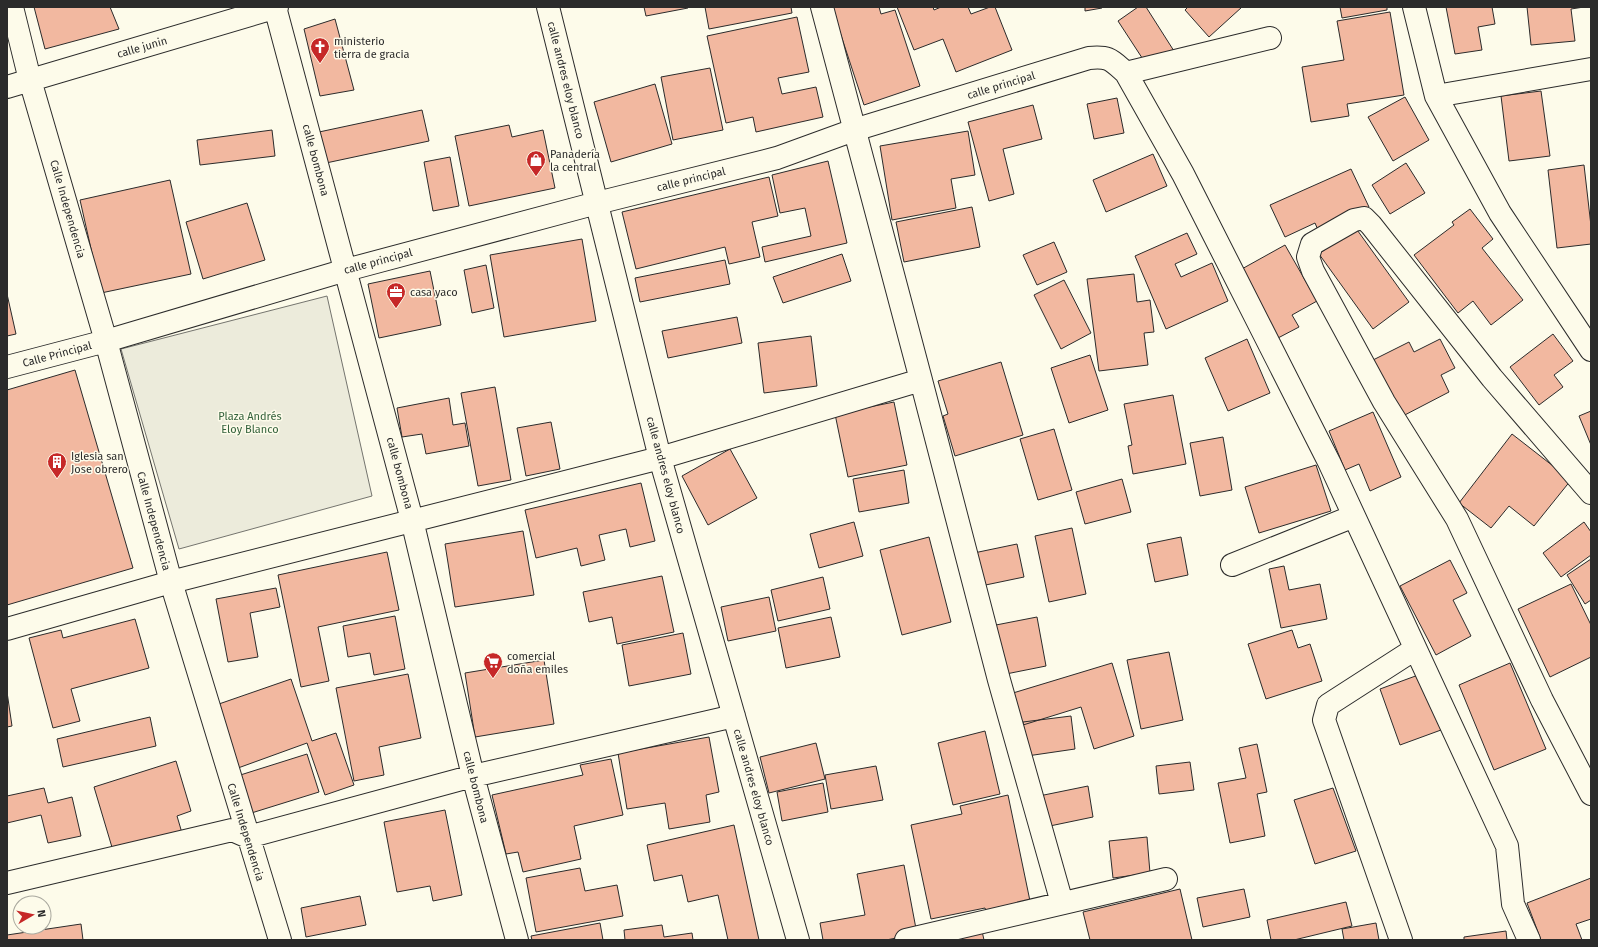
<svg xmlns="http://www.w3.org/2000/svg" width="1598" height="947" font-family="'Fira Sans',sans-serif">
	<rect width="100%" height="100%" fill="#fdfbea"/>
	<path fill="#ecebdb" stroke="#74746e" d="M327,296L372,496L179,549L121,349Z"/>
	<path fill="#f2b8a0" stroke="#2b2b2b" d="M34,7H110L119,29L45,49Z
		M644,7H688V8L646,16Z
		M705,7H791L792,13L709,29Z
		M835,7H879L881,14L895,10L920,86L864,105L832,8Z
		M897,7H933L934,10L941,7H968L971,14L990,7H995L1012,50L956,72L943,39L914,50Z
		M1085,7H1102V8L1085,11Z
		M1138,7H1146L1174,51L1148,67L1118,21Z
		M1188,7H1242L1209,37L1185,10Z
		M1340,7H1387V10L1342,18Z
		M1446,7H1492L1495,24L1478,27L1482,50L1455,54Z
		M1527,7H1584L1571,9L1575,41L1531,45Z
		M1390,12L1404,95L1347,104L1349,116L1311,122L1302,67L1344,60L1337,21Z
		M797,17L809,72L778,78L782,94L816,87L823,117L756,132L753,117L726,123L707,36Z
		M335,19L354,90L320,96L304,29Z
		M710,68L723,130L673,140L661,77Z
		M655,84L672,144L611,162L594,102Z
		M1541,91L1550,156L1509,161L1501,96Z
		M1405,97L1429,140L1393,161L1368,117Z
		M1117,98L1124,133L1094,139L1087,104Z
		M1033,105L1042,139L1003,149L1014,194L989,201L968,122Z
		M422,110L429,141L326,163L319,132Z
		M509,125L512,137L543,130L555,188L469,206L455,136Z
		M272,130L275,156L200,165L197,140Z
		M968,131L975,175L951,179L956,208L892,220L880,146Z
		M1153,154L1167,186L1106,212L1093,180Z
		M450,157L459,206L433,211L424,162Z
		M828,161L847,243L765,262L762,247L811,236L805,208L780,213L772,175Z
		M1406,163L1425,193L1390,214L1372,185Z
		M1584,165L1591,226V244L1557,248L1548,170Z
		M1351,169L1369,207L1318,230L1315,223L1285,237L1270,205Z
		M769,177L778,216L752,222L760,257L729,264L725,247L636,269L622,212Z
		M170,180L191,274L101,293L80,200Z
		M247,203L265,260L203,279L186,222Z
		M972,207L980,247L904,262L896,222Z
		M1470,209L1493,239L1482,248L1523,300L1491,325L1473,301L1458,313L1414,255L1454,225L1452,222Z
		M1355,227L1409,302L1373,329L1319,254Z
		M1187,233L1197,254L1175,264L1181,277L1212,263L1228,301L1166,329L1135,256Z
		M582,239L596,321L504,337L490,255Z
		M1054,242L1067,272L1037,285L1023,255Z
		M1285,245L1317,301L1292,315L1299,327L1278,338L1240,270Z
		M842,254L851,281L783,303L773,277Z
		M725,260L730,284L640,302L635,278Z
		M486,265L494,308L472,313L464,270Z
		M430,271L441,325L379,338L368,284Z
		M1134,274L1137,302L1150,300L1154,332L1144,333L1148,365L1099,371L1087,279Z
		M1064,280L1091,333L1061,349L1034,295Z
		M7,294L16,334L7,336Z
		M737,317L742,343L668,358L662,331Z
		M1553,334L1573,361L1554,375L1563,387L1539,405L1510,367Z
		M811,336L817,386L764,393L758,343Z
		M1247,339L1270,393L1228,411L1205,358Z
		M1440,339L1455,368L1441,375L1449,392L1399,418L1371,361L1409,342L1414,352Z
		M1090,355L1108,410L1069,423L1051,368Z
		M1001,362L1023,435L955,456L943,416L948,414L938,381Z
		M75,370L133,568L7,605V390Z
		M495,387L511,480L478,486L461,393Z
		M1173,395L1186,464L1133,474L1128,446L1132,445L1124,404Z
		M449,398L453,425L465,423L469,446L426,454L422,434L402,437L397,408Z
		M894,402L907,465L848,477L835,414Z
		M1591,411V445L1579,416Z
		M1373,412L1401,477L1370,491L1359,464L1345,470L1329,431Z
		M551,422L560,469L526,476L517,428Z
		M1054,429L1072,490L1038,500L1020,439Z
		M1512,434L1571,480L1534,526L1509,506L1491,528L1459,503Z
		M1223,437L1232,490L1200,496L1190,443Z
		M730,449L757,498L708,525L682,476Z
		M1316,465L1331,511L1259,533L1245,487Z
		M904,470L909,503L859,512L853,479Z
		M1122,479L1131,512L1085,524L1076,492Z
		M641,483L655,541L630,547L626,529L599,535L605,560L581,566L577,548L536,558L525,510Z
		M854,522L863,556L819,568L810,534Z
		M1584,522L1591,532V555L1561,577L1543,553Z
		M1072,528L1086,594L1049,602L1035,536Z
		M523,531L534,595L455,607L445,544Z
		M929,537L951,622L902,635L880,550Z
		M1181,537L1188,575L1155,582L1147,544Z
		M1017,544L1024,577L976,587L969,554Z
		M387,552L399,610L318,627L329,681L301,687L278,575Z
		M1591,559V600L1585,604L1567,575Z
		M1450,560L1467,593L1453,600L1471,636L1436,655L1400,586Z
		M1284,566L1289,590L1320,584L1327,619L1281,628L1269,569Z
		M662,576L674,632L617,644L612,617L589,622L583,592Z
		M823,577L830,609L778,621L771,590Z
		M1571,584L1591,625V657L1550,677L1518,609Z
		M276,588L280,607L250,613L258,657L228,662L216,599Z
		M769,597L776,631L728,641L721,607Z
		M395,616L405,669L374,675L370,653L348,657L343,626Z
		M831,617L840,657L786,668L778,628Z
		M1037,617L1046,666L1006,674L996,625Z
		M135,619L149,668L71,689L80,721L53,728L29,638L61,630L63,638Z
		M1292,630L1298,648L1310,644L1322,681L1266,699L1248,644Z
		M683,633L691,674L629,686L622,645Z
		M1169,652L1183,720L1141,729L1127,660Z
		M544,660L554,724L475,737L465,673Z
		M1112,663L1134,736L1094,749L1081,707L1023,725L1013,693Z
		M1510,663L1546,749L1494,770L1459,685Z
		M408,674L421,738L379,747L384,775L354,781L336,688Z
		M1421,674L1441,730L1400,745L1380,689Z
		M291,679L312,741L336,733L354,785L325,795L307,743L238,768L216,705Z
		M7,692L12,726L7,727Z
		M1071,716L1075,749L1027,756L1023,722Z
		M150,717L156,746L63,767L57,739Z
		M985,731L1000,794L953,805L938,743Z
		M709,737L719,792L706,795L710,822L669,829L665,803L627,809L618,753Z
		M816,743L825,779L769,793L760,757Z
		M1257,744L1267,792L1257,794L1265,836L1230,843L1218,783L1246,778L1239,748Z
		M307,754L319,792L245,815L234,777Z
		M611,759L623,815L574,826L581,859L523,872L518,852L506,854L492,795L583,775L580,765Z
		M176,761L191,811L177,816L182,833L114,854L94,787Z
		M1190,762L1194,790L1159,794L1156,766Z
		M876,766L883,800L831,809L825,775Z
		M823,783L828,812L782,821L777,792Z
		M1088,786L1093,817L1045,827L1039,796Z
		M44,788L48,803L72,797L81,836L48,843L41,815L7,823V796Z
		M1333,788L1356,851L1315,864L1294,800Z
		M1008,795L1030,901L986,911L985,908L931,919L911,825L962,814L960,806Z
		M445,810L462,895L433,901L430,886L397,892L384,822Z
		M734,825L759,940H728L718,895L688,902L682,875L654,881L647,845Z
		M1147,837L1150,873L1113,878L1109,841Z
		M904,865L917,934L886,940H823L820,923L865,915L857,874Z
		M580,868L585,891L617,885L623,916L536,932L526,878Z
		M1591,878V919L1576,924L1582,940H1541L1527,903Z
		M1180,889L1192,940H1090L1083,912Z
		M1244,889L1250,917L1203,927L1197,898Z
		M360,896L366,925L306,937L301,908Z
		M1346,902L1352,926L1294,940H1271L1267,920Z
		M600,923L603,940H532L531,936Z
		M1376,923L1379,940H1344L1342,929Z
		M81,924L83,940H7V935Z
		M662,925L664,937L692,933L693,940H625L624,930Z
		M982,931L984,940H939Z
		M1506,931L1507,940H1464V937Z"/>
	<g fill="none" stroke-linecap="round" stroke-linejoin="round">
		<g stroke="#2b2b2b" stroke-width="24">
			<path id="minor" d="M12,7L30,80L106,341L171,582L280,940
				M275,7L412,520L473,776L517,940
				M548,7L660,458L798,940
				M822,7L921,380L999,680L1062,903
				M1414,7L1436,96L1500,213L1591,350
				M1126,73L1183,174L1329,462L1507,846L1513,904L1529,940
				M7,87L277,7
				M1436,96L1591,69
				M7,367L106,341L346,270L597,203L777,158L854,130L1089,58C1110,56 1111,60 1126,73L1270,38
				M1591,493L1492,378L1371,225L1364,218L1354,220L1312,244L1308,257L1313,271L1384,402L1457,519L1542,700L1591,794
				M1232,565L1354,516
				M7,629L171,582L660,458L921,380
				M7,883L232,830L248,837L473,776L734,716
				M906,940L1166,879
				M1401,940L1324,720L1328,705L1415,649"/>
		</g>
		<use href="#minor" stroke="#fdfbea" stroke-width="22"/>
	</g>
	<defs>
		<g id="church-pin" transform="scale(1)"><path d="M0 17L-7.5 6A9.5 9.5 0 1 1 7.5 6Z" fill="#c62828" stroke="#fdfbea"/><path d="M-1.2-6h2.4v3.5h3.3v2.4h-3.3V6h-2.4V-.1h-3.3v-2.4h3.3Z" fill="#fff"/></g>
		<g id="shop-pin" transform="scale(1)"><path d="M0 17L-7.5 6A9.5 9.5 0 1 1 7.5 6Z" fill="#c62828" stroke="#fdfbea"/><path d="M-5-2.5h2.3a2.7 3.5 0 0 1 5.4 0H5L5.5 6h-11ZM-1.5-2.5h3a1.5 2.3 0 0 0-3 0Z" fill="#fff"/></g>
		<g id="office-pin" transform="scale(1)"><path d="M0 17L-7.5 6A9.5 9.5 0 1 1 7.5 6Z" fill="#c62828" stroke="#fdfbea"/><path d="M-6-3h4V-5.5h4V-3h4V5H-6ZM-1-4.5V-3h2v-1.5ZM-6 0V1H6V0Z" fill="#fff"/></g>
		<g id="building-pin" transform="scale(1)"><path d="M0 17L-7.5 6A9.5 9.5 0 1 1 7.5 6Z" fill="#c62828" stroke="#fdfbea"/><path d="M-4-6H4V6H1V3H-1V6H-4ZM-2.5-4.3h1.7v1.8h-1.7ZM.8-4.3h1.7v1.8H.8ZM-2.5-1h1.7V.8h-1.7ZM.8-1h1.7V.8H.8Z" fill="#fff"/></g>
		<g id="supermarket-pin" transform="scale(1)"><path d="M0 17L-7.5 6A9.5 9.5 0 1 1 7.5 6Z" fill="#c62828" stroke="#fdfbea"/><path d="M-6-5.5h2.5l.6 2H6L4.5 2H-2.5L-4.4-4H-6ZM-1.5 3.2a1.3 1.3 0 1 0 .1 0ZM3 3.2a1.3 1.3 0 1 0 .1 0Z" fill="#fff"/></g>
	</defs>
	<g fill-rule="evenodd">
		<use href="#church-pin" x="320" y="47"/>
		<use href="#shop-pin" x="536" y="160"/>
		<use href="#office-pin" x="396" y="292"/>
		<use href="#building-pin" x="57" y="462"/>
		<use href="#supermarket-pin" x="493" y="662"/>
	</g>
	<g text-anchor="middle" stroke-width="3" stroke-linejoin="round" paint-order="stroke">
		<g font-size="11" fill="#2b2b2b" stroke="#fdfbea" text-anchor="start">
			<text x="334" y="45">ministerio<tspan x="334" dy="13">tierra de gracia</tspan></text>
			<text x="550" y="158">Panadería<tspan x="550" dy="13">la central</tspan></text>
			<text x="410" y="296">casa yaco</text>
			<text x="71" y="460">Iglesia san<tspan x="71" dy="13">Jose obrero</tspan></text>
			<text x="507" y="660">comercial<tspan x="507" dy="13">doña emiles</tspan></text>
		</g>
		<g font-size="11" fill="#2b2b2b" stroke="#fdfbea">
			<text transform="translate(142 47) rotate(-16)" y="4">calle junin</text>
			<text transform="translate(566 80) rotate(76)" y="4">calle andres eloy blanco</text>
			<text transform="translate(1001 85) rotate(-17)" y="4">calle principal</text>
			<text transform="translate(316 160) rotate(75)" y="4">calle bombona</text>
			<text transform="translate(691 179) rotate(-14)" y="4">calle principal</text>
			<text transform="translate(68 209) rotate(74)" y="4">Calle Independencia</text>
			<text transform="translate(378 261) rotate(-15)" y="4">calle principal</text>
			<text transform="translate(57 354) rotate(-15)" y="4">Calle Principal</text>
			<text transform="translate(400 473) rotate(75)" y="4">calle bombona</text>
			<text transform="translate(666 475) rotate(75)" y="4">calle andres eloy blanco</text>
			<text transform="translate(154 521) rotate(75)" y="4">Calle Independencia</text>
			<text transform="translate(476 787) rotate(76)" y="4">calle bombona</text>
			<text transform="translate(754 787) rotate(74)" y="4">calle andres eloy blanco</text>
			<text transform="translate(246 832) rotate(73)" y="4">Calle Independencia</text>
		</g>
		<g font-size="11" fill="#34623c" stroke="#fdfbea">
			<text x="250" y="420">Plaza Andrés<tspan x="250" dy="13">Eloy Blanco</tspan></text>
		</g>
	</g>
	<rect width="1598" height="947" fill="none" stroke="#2b2b2b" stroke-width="16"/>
	<g transform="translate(32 915) rotate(81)"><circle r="19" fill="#fdfbea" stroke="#a9a89e"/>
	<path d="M0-3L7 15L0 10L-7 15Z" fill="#c62828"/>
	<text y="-6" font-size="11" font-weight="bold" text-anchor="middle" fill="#2b2b2b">N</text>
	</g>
</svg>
